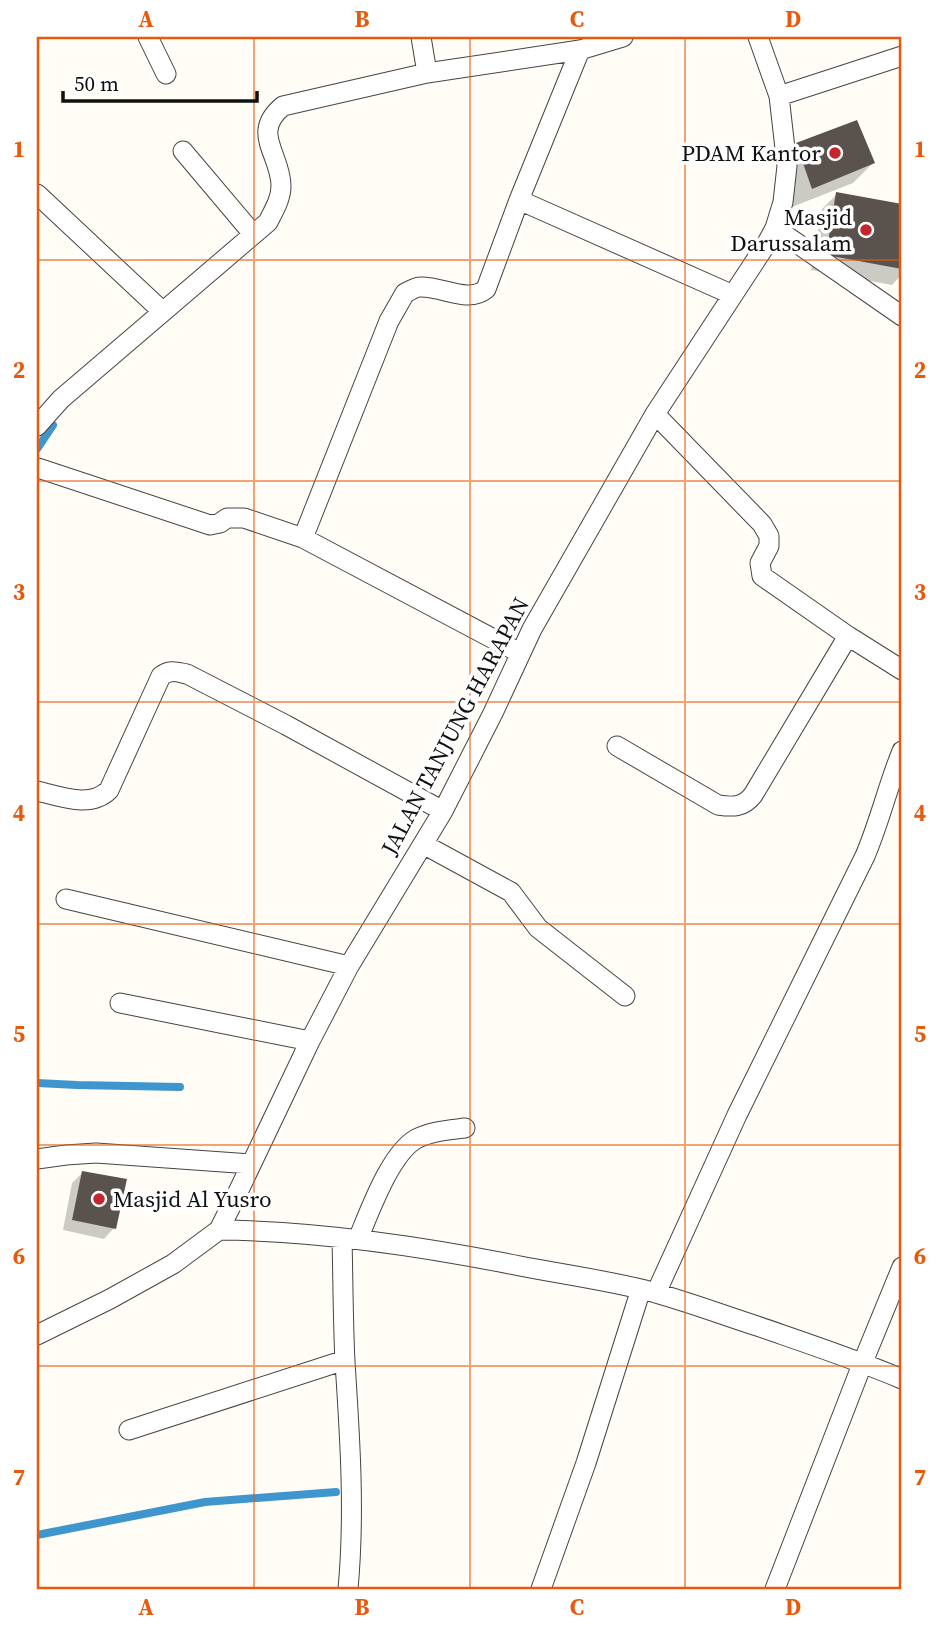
<svg xmlns="http://www.w3.org/2000/svg" width="939" height="1626" font-family="'Source Serif 4',serif">
	<rect width="100%" height="100%" fill="#fffdf5"/>
	<path fill="#0003" d="M797,144L873,163L853,183L792,207L777,164Z
		M837,194L902,206V274L892,285L811,270L822,209Z
		M82,1173L114,1228L104,1239L63,1230L72,1183Z"/>
	<g fill="none" stroke-linecap="round" stroke-linejoin="round">
		<path stroke="#3f96cf" stroke-width="8" d="M37,449L53,425
			M37,1083L77,1085L180,1087
			M37,1535L205,1502L336,1492"/>
	</g>
	<path fill="#5a524d" d="M857,120L875,163L812,189L796,143Z
		M836,192L902,204V269L826,255Z
		M82,1171L127,1179L116,1229L72,1220Z"/>
	<g fill="none" stroke-linecap="round" stroke-linejoin="round">
		<g stroke="#444" stroke-width="21">
			<path id="minor" d="M148,37L166,74
				M421,37L427,73
				M779,96L902,56
				M183,151L253,234
				M37,194L162,311
				M519,200L733,295
				M775,228L902,316
				M655,414L762,524L769,536V546L760,563L762,576L848,636L902,670
				M37,426L61,399L268,222C274,210 281,199 281,186C281,154 250,133 283,106L427,73L580,50L623,37
				M38,468L210,525L220,523L227,518H244L303,538L520,653
				M303,538L389,321L405,293C410,291 415,287 420,287C442,286 468,304 486,289L519,200L580,50
				M617,746L718,805C732,807 743,808 753,795L848,636
				M37,791C60,796 90,809 109,790L161,676C170,669 177,672 187,674L286,725L443,811
				M423,844L511,892L538,928L625,996
				M66,899L349,966
				M120,1003L310,1041
				M37,1159L66,1155L96,1153L251,1164
				M219,1230C320,1231 421,1246 520,1266C562,1274 604,1280 645,1290C683,1300 720,1314 757,1326C806,1343 855,1359 902,1379
				M342,1238C343,1279 343,1321 345,1362C350,1438 355,1514 348,1589
				M358,1239C370,1211 390,1154 416,1139C431,1131 449,1130 465,1128
				M656,1293L737,1115L865,856C880,821 888,785 902,751
				M37,1335L110,1299L173,1264L219,1230L239,1190L310,1041L349,966L443,811L493,713L532,629L655,414L767,243L775,228L783,202L787,166L779,96L758,37
				M129,1430L345,1360
				M541,1589L586,1463L641,1289
				M775,1589L863,1362L902,1267"/>
		</g>
		<use href="#minor" stroke="#fff" stroke-width="19"/>
	</g>
	<path fill="none" stroke="#e8590c" stroke-width="2" stroke-opacity="0.55" d="M254,37V1589M470,37V1589M685,37V1589M37,260H902M37,481H902M37,702H902M37,924H902M37,1145H902M37,1366H902"/>
	<g fill="#c4262e" stroke="#fff" stroke-width="2.5">
		<circle cx="835" cy="153" r="7"/>
		<circle cx="866" cy="230" r="7"/>
		<circle cx="99" cy="1199" r="7"/>
	</g>
	<g text-anchor="middle" stroke-width="7" stroke-linejoin="round" paint-order="stroke">
		<g font-size="23" fill="#111" stroke="#fff" text-anchor="end">
			<text x="821" y="161">PDAM Kantor</text>
			<text x="852" y="225">Masjid<tspan x="852" dy="26">Darussalam</tspan></text>
			<text x="113" y="1207" text-anchor="start">Masjid Al Yusro</text>
		</g>
		<g font-size="23" fill="#111" stroke="#fff">
			<text transform="translate(455 726) rotate(-62)" y="8">JALAN TANJUNG HARAPAN</text>
		</g>
	</g>
	<rect width="939" height="1626" fill="none" stroke="#ffffff" stroke-width="77"/>
	<path d="M63 91v10h194v-10" fill="none" stroke="#111111" stroke-width="3.5"/>
	<text x="74" y="91" font-size="21" fill="#111111" stroke="#ffffff" stroke-width="5" paint-order="stroke">50 m</text>
	<rect x="38" y="38" width="862" height="1550" fill="none" stroke="#e8590c" stroke-width="2.5"/>
	<g font-size="23" text-anchor="middle" font-weight="bold" fill="#e8590c">
		<text x="146" y="27">A</text>
		<text x="362" y="27">B</text>
		<text x="577" y="27">C</text>
		<text x="793" y="27">D</text>
		<text x="19" y="157">1</text>
		<text x="920" y="157">1</text>
		<text x="19" y="378">2</text>
		<text x="920" y="378">2</text>
		<text x="19" y="600">3</text>
		<text x="920" y="600">3</text>
		<text x="19" y="821">4</text>
		<text x="920" y="821">4</text>
		<text x="19" y="1042">5</text>
		<text x="920" y="1042">5</text>
		<text x="19" y="1264">6</text>
		<text x="920" y="1264">6</text>
		<text x="19" y="1485">7</text>
		<text x="920" y="1485">7</text>
		<text x="146" y="1615">A</text>
		<text x="362" y="1615">B</text>
		<text x="577" y="1615">C</text>
		<text x="793" y="1615">D</text>
	</g>
</svg>
